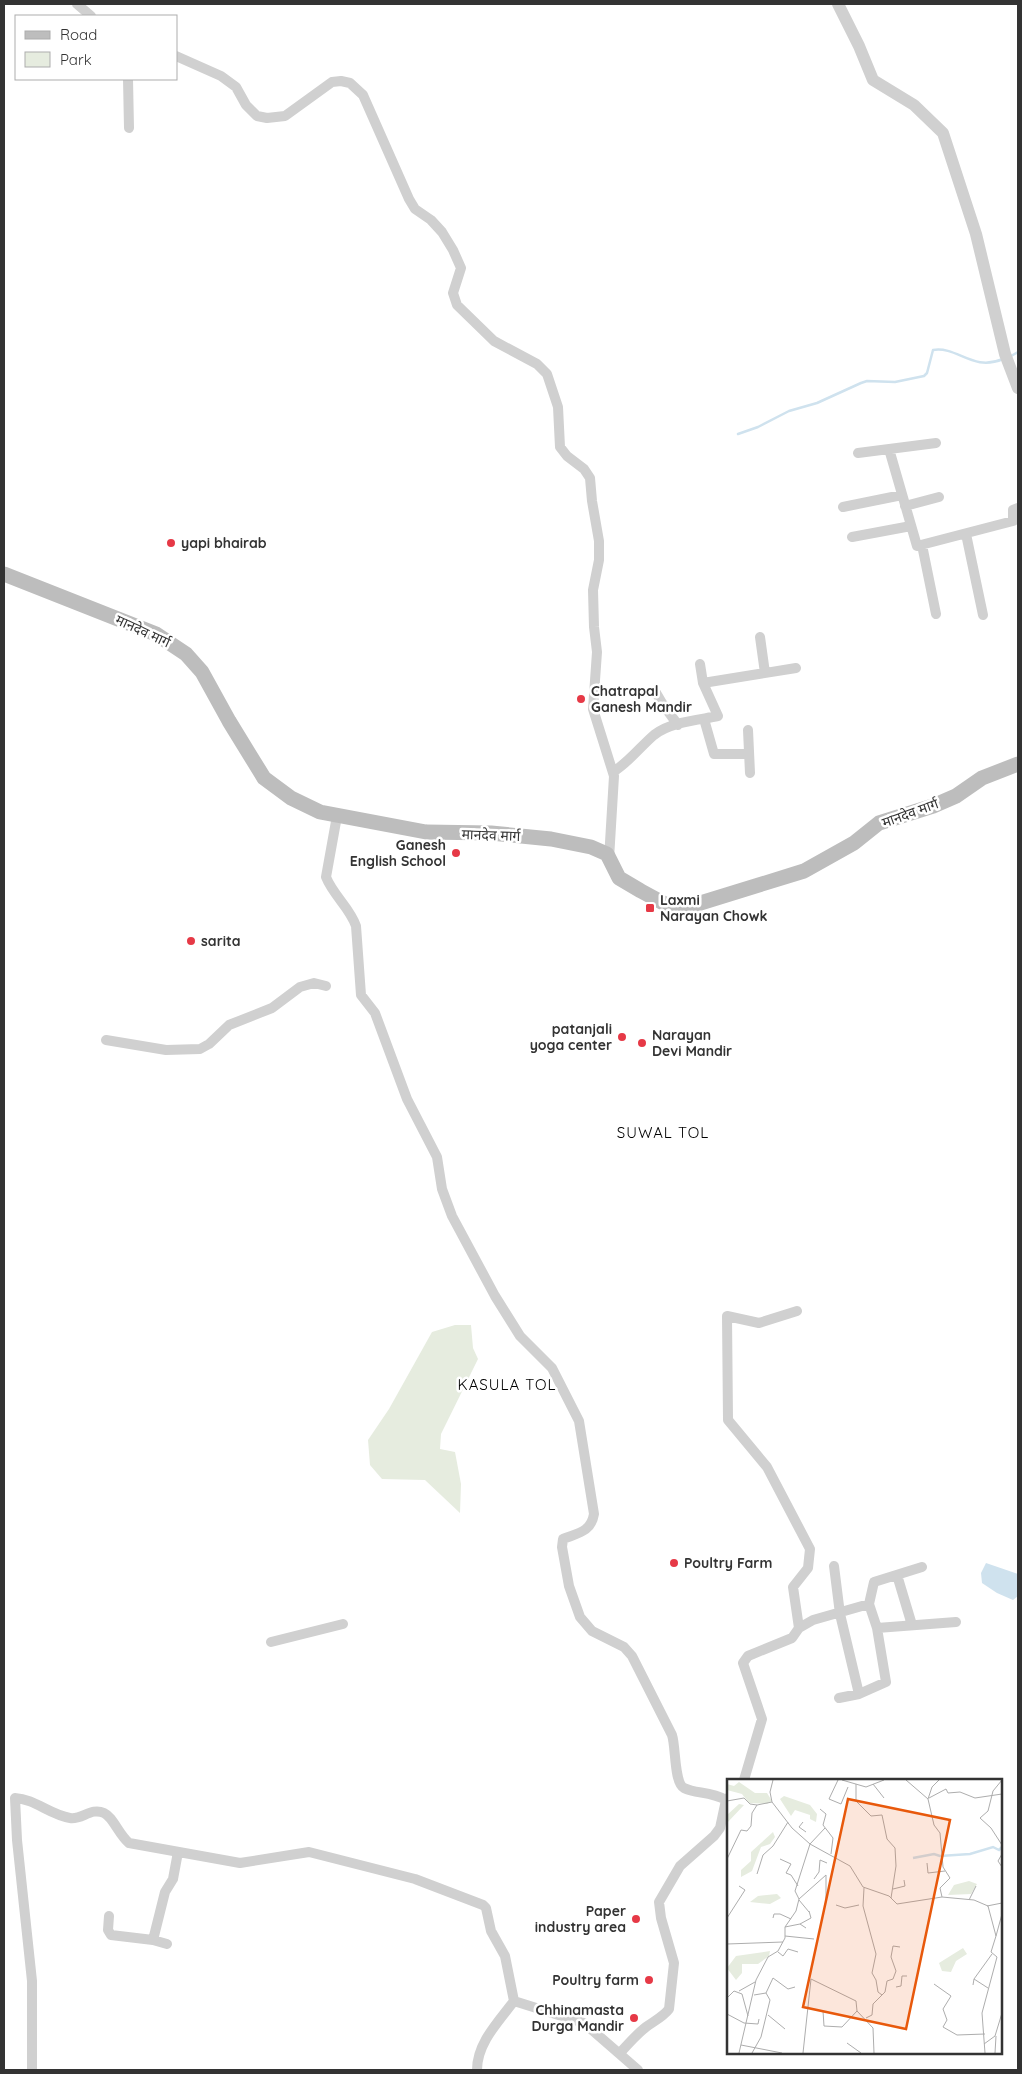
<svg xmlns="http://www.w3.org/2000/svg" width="1022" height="2074" font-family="Quicksand,'Noto Sans Devanagari',sans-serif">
	<rect width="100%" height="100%" fill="#fff"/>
	<path fill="#e6ecdf" d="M455,1325H471L473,1348L478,1359L441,1434L440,1449L455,1452L461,1484L460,1513L425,1480L382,1479L370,1465L368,1440L389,1409L432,1332Z"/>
	<path fill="#cfe2ee" d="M986,1563L1018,1574V1596L1013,1600L997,1593L982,1583L981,1573Z"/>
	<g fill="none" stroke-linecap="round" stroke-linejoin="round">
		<path stroke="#cfe2ee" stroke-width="2.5" d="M1011,356L1018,352
			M738,434L758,427L789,411L817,403L861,383L867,381L895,382L924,376L927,373L933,350C958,346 972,372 1003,359"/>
		<path stroke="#d0d0d0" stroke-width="10" d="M77,4L91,16
			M176,56L221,76L236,87L246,105L257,116L267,118L285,116L332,82L341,81L350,83L363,95L409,199L415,209L431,220L442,232L453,250L461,268L453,293L457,305L494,341L537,364L547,374L558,407L560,447L567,456L584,469L590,478L592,501L599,541V560L593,590L594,627L597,652L593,709L614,776L609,859
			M128,79L129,128
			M889,449L917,546L1013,521V510L1018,508
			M858,453L936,443
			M905,506L939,497
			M843,507L902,495
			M966,534L983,615
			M852,537L911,526
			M922,545L936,614
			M760,637L765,673
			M703,683L796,668
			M655,691L662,703L678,725
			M704,719L714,754H749
			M748,730L750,773
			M613,772C629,762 640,747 654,735C670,722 698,720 718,716L703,683L700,664
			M337,816L326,877C333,895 350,908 356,926L361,995L375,1013L407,1099L437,1157L442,1189L452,1216L495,1296L520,1336L552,1368L579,1421L594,1514C591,1532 578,1533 563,1539L562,1547L569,1586L580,1617L592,1631L624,1647L632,1656L672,1735C676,1747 674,1783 684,1788C696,1794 710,1791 726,1800
			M106,1040L166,1050L200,1049L209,1044L229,1025L272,1008L300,987L314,983L326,986
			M834,1566L840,1614L859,1694
			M897,1575L912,1625
			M799,1628L813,1620L869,1604
			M877,1628L956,1622
			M271,1642L343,1624
			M839,1698L859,1694L886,1682L877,1628L869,1604L874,1582L922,1567
			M744,1780L762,1719L743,1663L748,1656L792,1638L799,1628L793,1587L808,1568L810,1549L767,1467L728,1420L727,1316L759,1323L797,1311
			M109,1916L108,1930L111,1935L153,1940
			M167,1944L153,1940L165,1892L173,1879L178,1852
			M514,2001L584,2023L638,2070
			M620,2053C628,2044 637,2034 646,2027C654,2021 663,2017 669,2009L674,1963L661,1918L659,1902L680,1866L714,1836L720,1828L726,1800L728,1798
			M32,2070V1981L17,1840L15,1798C35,1799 50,1815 70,1818C82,1820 91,1807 104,1813C113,1817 119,1835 129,1843L240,1863L309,1852L415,1879L483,1905L486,1908L491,1931L505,1956L514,2001C499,2021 477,2043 477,2070"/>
		<path stroke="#d0d0d0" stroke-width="12" d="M838,4L859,46L873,80L914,105L943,133L976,234L1005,354L1018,388"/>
		<path stroke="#bdbdbd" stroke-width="15" d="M4,574L156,634L186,654L202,672L229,721L264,778L291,798L320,812L426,832L491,833L551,839L591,847L607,854L619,878L641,891L665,904L681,907L694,905L804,871L854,843L879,823L933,806L956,796L982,778L1018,764"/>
	</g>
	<g fill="#e63946" stroke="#fff" stroke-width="2">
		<circle cx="171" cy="543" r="5"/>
		<circle cx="581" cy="699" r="5"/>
		<circle cx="456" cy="853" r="5"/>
		<rect x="645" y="903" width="10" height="10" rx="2.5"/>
		<circle cx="191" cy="941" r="5"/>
		<circle cx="622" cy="1037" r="5"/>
		<circle cx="642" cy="1043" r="5"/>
		<circle cx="674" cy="1563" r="5"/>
		<circle cx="636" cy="1919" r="5"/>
		<circle cx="649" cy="1980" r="5"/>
		<circle cx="634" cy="2018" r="5"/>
	</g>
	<g text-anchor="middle" stroke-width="5" stroke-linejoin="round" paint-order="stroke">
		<g font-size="14" font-weight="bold" fill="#333" stroke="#fff" text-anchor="start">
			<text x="181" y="548">yapi bhairab</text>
			<text x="591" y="696">Chatrapal<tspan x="591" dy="16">Ganesh Mandir</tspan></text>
			<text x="446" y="850" text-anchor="end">Ganesh<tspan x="446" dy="16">English School</tspan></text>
			<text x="660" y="905">Laxmi<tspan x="660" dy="16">Narayan Chowk</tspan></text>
			<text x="201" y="946">sarita</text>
			<text x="612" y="1034" text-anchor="end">patanjali<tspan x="612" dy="16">yoga center</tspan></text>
			<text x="652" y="1040">Narayan<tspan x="652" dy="16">Devi Mandir</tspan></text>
			<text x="684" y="1568">Poultry Farm</text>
			<text x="626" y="1916" text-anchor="end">Paper<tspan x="626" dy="16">industry area</tspan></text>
			<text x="639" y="1985" text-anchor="end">Poultry farm</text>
			<text x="624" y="2015" text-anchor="end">Chhinamasta<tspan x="624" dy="16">Durga Mandir</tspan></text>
		</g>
		<g font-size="14" fill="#333" stroke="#fff">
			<text transform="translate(143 631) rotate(25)" y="5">मानदेव मार्ग</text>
			<text transform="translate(910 813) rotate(-20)" y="5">मानदेव मार्ग</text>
			<text transform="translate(491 835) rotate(2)" y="5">मानदेव मार्ग</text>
		</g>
		<g font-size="15" letter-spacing="1" fill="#000" stroke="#fff">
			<text x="663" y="1138">SUWAL TOL</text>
			<text x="507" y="1390">KASULA TOL</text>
		</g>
	</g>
	<g transform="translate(727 1779)">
		<rect width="275" height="275" fill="#fff"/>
		<path d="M12,3L28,14H40L45,22L40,25L22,24L15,15L0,11V5L7,7ZM57,17L83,26L90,35L89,43L83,40V36L68,31L64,37L53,20ZM12,25L17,26L0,44V36ZM46,53L48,58L43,65L34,68L25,92L14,98V91L24,82V73ZM242,102L250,105L244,115L221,116L227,106ZM50,115L54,119L43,125L23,123L31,117ZM236,169L240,175L229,182L224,193L215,192L212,184ZM43,172L42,177L31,185H15V194L9,201L0,189L9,177Z" fill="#e6ecdf"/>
		<path fill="none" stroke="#cfe2ee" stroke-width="2.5" d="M186,79L207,75L213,77L243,75L266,68L272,71L275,68"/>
		<path fill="none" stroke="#adadad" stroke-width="1" d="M46,1L43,13L45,23L65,49L83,65L123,87L136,108L162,117L170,125L215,118L247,121L261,127L269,157L264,173L270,178L255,234L258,274M111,1L102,20L114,25L121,8M115,1L139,8L157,1M179,1L201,20L205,8L212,1M275,1L266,12L261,32L253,39L264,49L275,66M129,5V22L144,37L155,36L160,60L168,69L169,87L164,119M146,5L157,19M202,19L219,10L221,14L233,13L248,19L275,15M201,20L207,46L213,54L216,88L223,99L213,109L215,118M0,22L17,19L23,25L30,26M93,30L99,35L96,46L106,59L104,75M76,43L72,48L79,53M83,65L98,49M275,75L271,82L275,88M0,80L14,51L20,52L24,47L25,34L30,26L45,23M53,80L64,85L59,94L64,96L71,107M200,84L201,94L218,92M30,95L36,76L46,67L61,43M87,100L92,93L93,81L100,84M137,109L136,127L149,175L145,194L149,201L151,213L155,216M166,110L178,107L177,101M72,120L99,96V121M72,121L82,133M242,121L249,107M109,126L118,129L132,126M260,127L275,124M0,139L18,111L12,107M46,139L47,135H53L64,140M73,145L84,139L82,132M58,148L73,145L79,149M58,157L87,160M269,157L275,135M0,165L56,163M51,173L56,177L61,170L71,173M247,200L265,175M207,205L224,217L216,230L220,241L216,248L230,256L258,255M246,206L247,200L261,209M169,208L174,207L175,197H180M12,212L28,203M39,214L46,199L61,210L68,208M0,219L7,212L15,215L21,237M130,232L146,249L147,274M0,235L17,244L31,245L32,240M41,236L58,250M139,239L145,236L146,225L158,213L160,202L166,200L169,192L164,178L166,167L173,168M120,264L134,274M257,265L268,257L275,234M14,266L55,274M12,274L29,201L41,178L51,172L58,159V148L69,132L72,120L68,112L83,65M25,274L34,258L43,221L39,214L27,216M76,274L84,200L129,222L130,232L115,248L97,247L96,232M268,274L269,257"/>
		<path fill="#e8590c" fill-opacity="0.15" stroke="#e8590c" stroke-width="2.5" d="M121,20L223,41L179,250L76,228Z"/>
		<rect width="275" height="275" fill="none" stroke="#333" stroke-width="2.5"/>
	</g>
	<rect width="1022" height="2074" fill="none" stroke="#333333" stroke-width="10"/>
	<rect x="15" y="15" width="162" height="65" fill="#ffffff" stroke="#adadad"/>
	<rect x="25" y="31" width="25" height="8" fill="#bdbdbd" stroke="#adadad"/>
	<text x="60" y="40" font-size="15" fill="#333333">Road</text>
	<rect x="25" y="52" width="25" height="15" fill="#e6ecdf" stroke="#adadad"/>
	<text x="60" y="65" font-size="15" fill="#333333">Park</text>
</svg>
